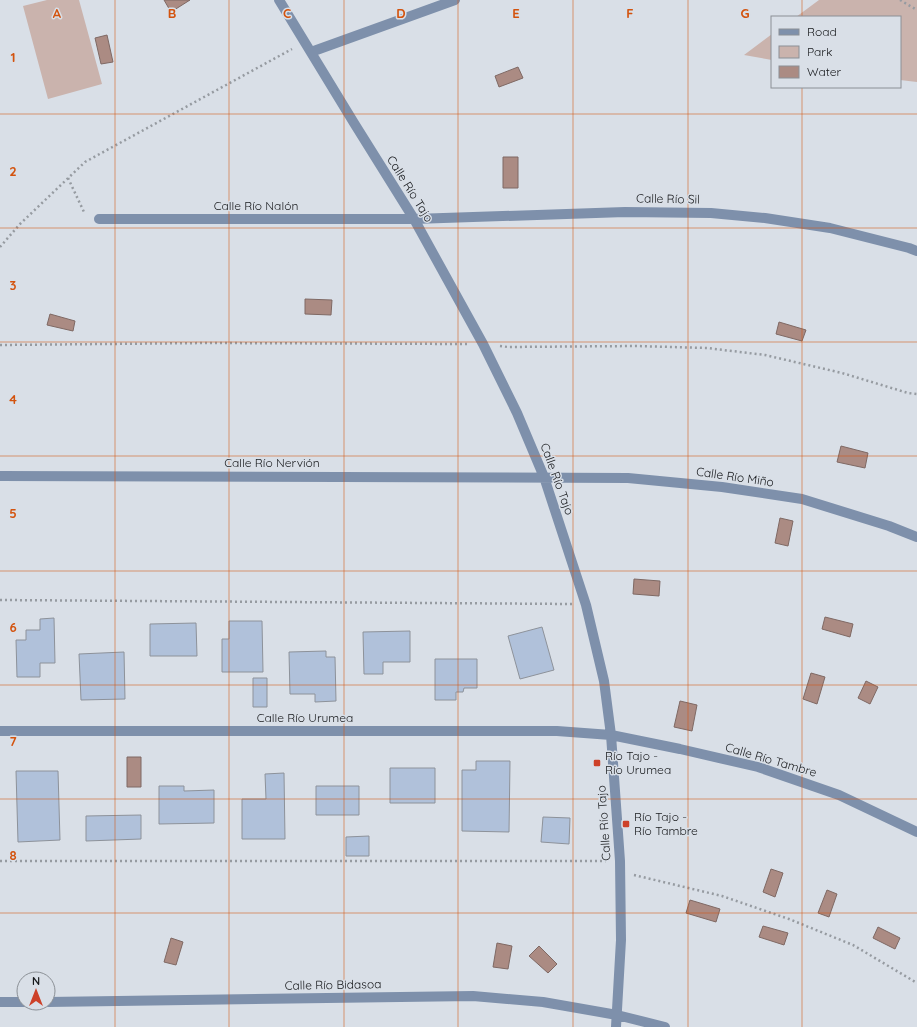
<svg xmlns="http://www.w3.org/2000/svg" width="917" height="1027" font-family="Quicksand,sans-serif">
	<rect width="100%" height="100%" fill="#d9dfe7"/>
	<path fill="#cab3ad" d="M47,0H79L102,84L48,99L23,6Z
		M819,0H917V82L900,80V17H796Z
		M772,34V60L744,55Z"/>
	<path fill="#ab8b83" stroke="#7f6964" d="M164,0H190L171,12Z
		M107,35L113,62L101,64L95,38Z
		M518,67L523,78L499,87L495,76Z
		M503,157H518V188H503Z
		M305,299L332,300L331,315L305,314Z
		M50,314L75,321L73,331L47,325Z
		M779,322L806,330L802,341L776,334Z
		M841,446L868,453L865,468L837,462Z
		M780,518L793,521L788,546L775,543Z
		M634,579L660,581L659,596L633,594Z
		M825,617L853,624L850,637L822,629Z
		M811,673L825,677L817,704L803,699Z
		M866,681L878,687L870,704L858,698Z
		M680,701L697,705L692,731L674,727Z
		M127,757H141V787H127Z
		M771,869L783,873L775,897L763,892Z
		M827,890L837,894L829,917L818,913Z
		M690,900L720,909L716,922L686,913Z
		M763,926L788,933L784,945L759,937Z
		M878,927L900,938L895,949L873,938Z
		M171,938L183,942L176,965L164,962Z
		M497,943L512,946L508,969L493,967Z
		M539,946L557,964L548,973L529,956Z"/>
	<path fill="#b0c1da" stroke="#8d929a" d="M54,618L55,663H40V677H17L16,640H26V630H40V619Z
		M229,621H262L263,672H222V639H229Z
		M196,623L197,656H150V624Z
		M542,627L554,670L520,679L508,636Z
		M410,631V662H383V674H364L363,632Z
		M326,651V657H335L336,701L315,702V694H290L289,652Z
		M124,652L125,699L81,700L79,654Z
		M435,659H477V688H464L463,692H456V700H435Z
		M253,678H267V707H253Z
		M476,761H510L509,832L462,831V770H476Z
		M390,768H435V803H390Z
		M16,771H58L60,840L18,842Z
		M284,773L285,839H242V799H266L265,774Z
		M159,786H184V791L214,790V823L159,824Z
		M316,786H359V815H316Z
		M141,815V839L86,841V816Z
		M543,817L570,818L569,844L541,842Z
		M369,836V856H346V837Z"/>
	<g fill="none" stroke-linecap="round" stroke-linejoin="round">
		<path stroke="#969ba1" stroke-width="2.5" stroke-dasharray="2 3" stroke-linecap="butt" d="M900,0L917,10
			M68,178L84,212L86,213
			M0,247L20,224L85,162L292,49
			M0,345L209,343L467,344
			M500,346L508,347L636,346L707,348L765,355L842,373L908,393L917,394
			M0,600L572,604
			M0,861H606
			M634,875L722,896L789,919L853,945L917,983"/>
		<path stroke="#7e90ab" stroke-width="10" d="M279,0L354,123L414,219L483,344L517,413L544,477L586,605L604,681L611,735L620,861L621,940L616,1027
			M311,52L455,0
			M99,219H414L625,212L711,213L765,218L830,228L909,248L917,251
			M0,476L628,478L722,487L802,499L889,526L917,537
			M0,731H557L611,735L680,749L758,767L839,795L917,832
			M0,1002H24
			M48,1002L473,996L543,1002L617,1015L665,1027"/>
	</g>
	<path fill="none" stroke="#d3530e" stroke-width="1" stroke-opacity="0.55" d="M115,0V1027M229,0V1027M344,0V1027M458,0V1027M573,0V1027M688,0V1027M802,0V17M802,87V1027M0,114H917M0,228H917M0,342H917M0,456H917M0,571H917M0,685H917M0,799H917M0,913H917"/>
	<g fill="#cd4129" stroke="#d9dfe7" stroke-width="1.5">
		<rect x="593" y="759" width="8" height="8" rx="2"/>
		<rect x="622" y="820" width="8" height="8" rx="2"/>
	</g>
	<g text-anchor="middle" stroke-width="3" stroke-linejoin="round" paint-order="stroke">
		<g font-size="12" fill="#17191c" stroke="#d9dfe7">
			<text transform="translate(410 189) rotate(58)" y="4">Calle Río Tajo</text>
			<text transform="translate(668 199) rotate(1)" y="4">Calle Río Sil</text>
			<text x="256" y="210">Calle Río Nalón</text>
			<text x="272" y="467">Calle Río Nervión</text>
			<text transform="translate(735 477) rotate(8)" y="4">Calle Río Miño</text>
			<text transform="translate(557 479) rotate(70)" y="4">Calle Río Tajo</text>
			<text x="305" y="722">Calle Río Urumea</text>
			<text transform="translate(771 760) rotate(16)" y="4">Calle Río Tambre</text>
			<text transform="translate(604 823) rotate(-94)" y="4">Calle Río Tajo</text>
			<text transform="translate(333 985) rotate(-1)" y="4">Calle Río Bidasoa</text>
		</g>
		<g font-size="12" fill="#17191c" stroke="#d9dfe7" text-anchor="start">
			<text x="605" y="760">Río Tajo -<tspan x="605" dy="14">Río Urumea</tspan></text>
			<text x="634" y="821">Río Tajo -<tspan x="634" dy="14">Río Tambre</tspan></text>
		</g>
	</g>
	<g font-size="13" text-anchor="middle" font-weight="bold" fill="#d3530e" stroke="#d9dfe7" stroke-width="3" stroke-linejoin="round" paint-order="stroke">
		<text x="57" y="18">A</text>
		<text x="172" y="18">B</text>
		<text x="287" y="18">C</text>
		<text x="401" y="18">D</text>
		<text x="516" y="18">E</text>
		<text x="630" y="18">F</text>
		<text x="745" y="18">G</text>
		<text x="13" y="62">1</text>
		<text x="13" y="176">2</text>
		<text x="13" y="290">3</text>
		<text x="13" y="404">4</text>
		<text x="13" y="518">5</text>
		<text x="13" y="632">6</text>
		<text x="13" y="746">7</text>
		<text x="13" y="860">8</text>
	</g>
	<rect x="771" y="16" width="130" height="72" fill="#d9dfe7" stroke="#8b9096"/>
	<rect x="779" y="29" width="20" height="6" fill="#7e90ab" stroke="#8b9096"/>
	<text x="807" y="36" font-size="12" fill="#17191c">Road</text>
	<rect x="779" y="46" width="20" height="12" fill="#cab3ad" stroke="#8b9096"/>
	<text x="807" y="56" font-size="12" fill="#17191c">Park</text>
	<rect x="779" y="66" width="20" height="12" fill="#ab8b83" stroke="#8b9096"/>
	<text x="807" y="76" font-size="12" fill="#17191c">Water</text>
	<g transform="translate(36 991)"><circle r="19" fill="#d9dfe7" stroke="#8b9096"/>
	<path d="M0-3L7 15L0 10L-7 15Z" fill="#cd4129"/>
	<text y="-6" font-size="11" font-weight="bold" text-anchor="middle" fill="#17191c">N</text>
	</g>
</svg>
